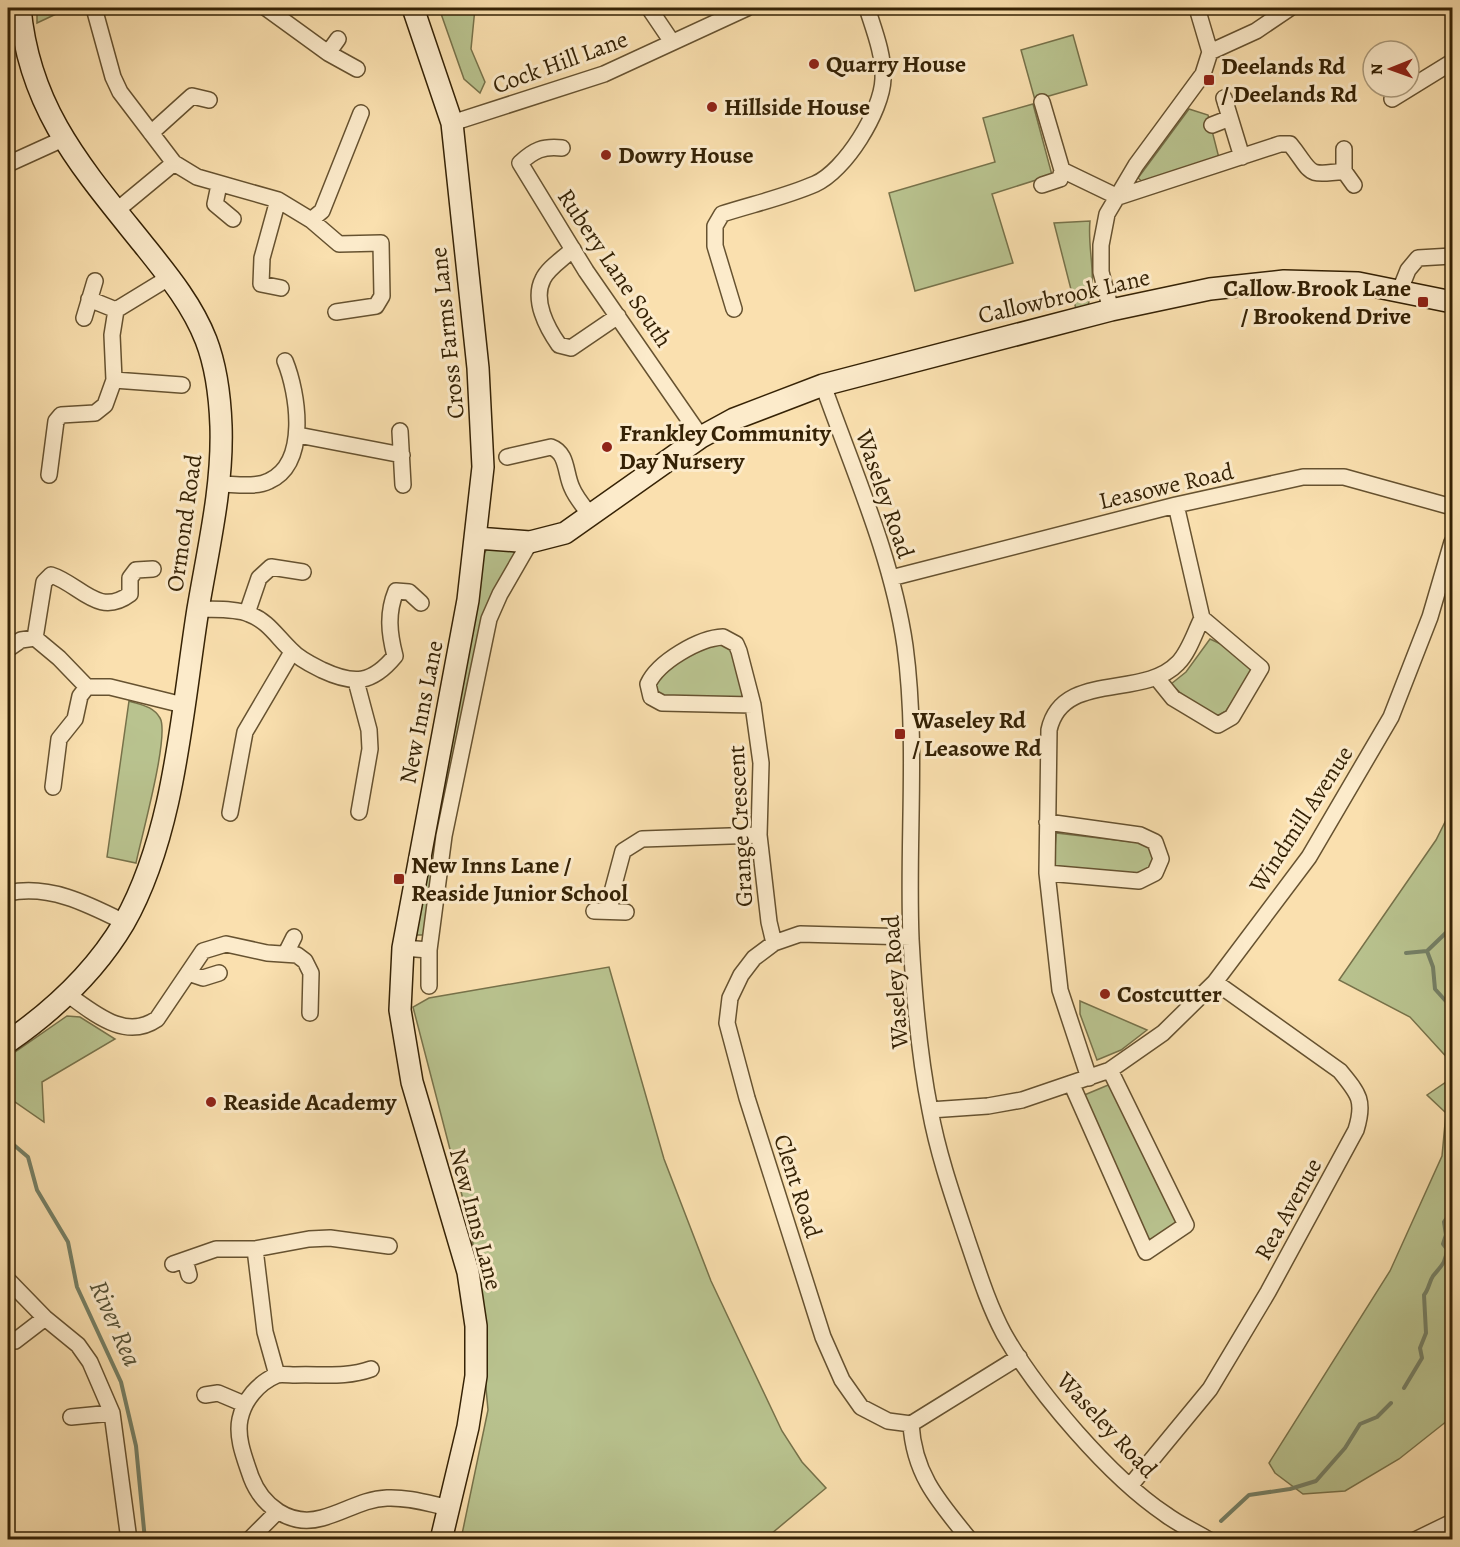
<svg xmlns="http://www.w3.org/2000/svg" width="1460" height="1547" font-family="Alegreya,serif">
	<rect width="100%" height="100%" fill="#fae0af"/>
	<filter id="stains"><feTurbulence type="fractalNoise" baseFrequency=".00333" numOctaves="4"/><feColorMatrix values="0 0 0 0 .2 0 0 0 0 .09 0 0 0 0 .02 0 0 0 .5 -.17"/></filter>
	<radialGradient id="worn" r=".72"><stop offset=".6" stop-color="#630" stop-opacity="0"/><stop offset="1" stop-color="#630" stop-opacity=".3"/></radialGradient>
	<path fill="#b9c38f" stroke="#77724a" stroke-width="1.5" d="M37,8H69L37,23Z
		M439,8H475L471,49L485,82L480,93L464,79Z
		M1073,35L1087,85L1035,100L1021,50Z
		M1033,104L1052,175L992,194L1013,263L915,291L889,193L995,162L983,118Z
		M1189,109L1208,115L1219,158L1144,183L1138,178Z
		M1090,221C1087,249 1098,278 1088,305L1076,309L1054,223Z
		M494,547L513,550L515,553L488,606L426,935H415L481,558L487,549Z
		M1210,639L1236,651L1255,668L1226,711L1217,716L1187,699L1171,684L1186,672Z
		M717,641L732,649L745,695L739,699H661L654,695L655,681L696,647Z
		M129,701C141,705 153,706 160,718C170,735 141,838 136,863L107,857Z
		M1452,808V1063L1410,1017L1339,980L1436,840Z
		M1056,833L1151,844L1154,867L1138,874L1054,866Z
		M609,967L664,1159L711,1281L782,1431L802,1462L826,1488L765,1539H461L488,1410L472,1234L413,1007L429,998Z
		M1080,1001L1147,1030L1121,1050L1097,1060L1080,1014Z
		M67,1016L80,1017L115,1039L42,1082L44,1122L8,1097V1057Z
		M1452,1078V1417L1399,1459L1345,1491L1303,1494L1275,1473L1269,1463L1390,1271L1442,1156L1446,1113L1427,1095Z
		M1113,1083L1177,1222L1149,1241L1082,1096Z"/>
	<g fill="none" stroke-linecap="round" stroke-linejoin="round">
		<path stroke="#758066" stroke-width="4" d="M1452,927L1427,951L1433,967L1435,989L1452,1008
			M1406,953L1427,951
			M8,1140L28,1157L37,1190L68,1242L77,1287L121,1382L136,1446L145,1540
			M1404,1388L1422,1358L1420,1348L1426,1333L1424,1295C1429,1289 1429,1282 1433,1276C1441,1266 1446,1263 1447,1249L1443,1244L1446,1235L1444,1222L1452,1211
			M1221,1521L1249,1495L1290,1489L1316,1481L1345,1448L1360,1424L1377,1417L1391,1403"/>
		<g stroke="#665230" stroke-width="18">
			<path id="street" d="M94,8L113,77L120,92L174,163
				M266,8L328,53L357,69
				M649,8L672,42
				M1210,52L1256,31L1290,8
				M328,53L338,39
				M1224,98L1242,157
				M1392,99L1452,62
				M1042,102L1062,170
				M452,123L604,74L747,8
				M1212,125L1230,118
				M151,133L192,96L209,100
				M562,148C543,146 534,150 520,163L586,271L701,437
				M1344,149V171L1354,185
				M8,164L63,139
				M219,185L215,204L233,219
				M1042,185L1060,179L1062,170L1118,197L1280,144H1290C1313,172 1304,177 1344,171
				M278,200L262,258L261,284L281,288
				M116,211L174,163L197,177L278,200L311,220L339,244L381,243L382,296L376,306L336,312
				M311,220L322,211L361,113
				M573,249C564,258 548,268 543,279C532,300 547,328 559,345L571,348L618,316
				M1400,290L1408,270L1418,258L1452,256
				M734,309L715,246V226L722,214C753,204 785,197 815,184C845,171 882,111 883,79C884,55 874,30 867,8
				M116,310L170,277
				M1111,310L1101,272V245L1107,214L1136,165L1203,74L1210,52L1197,8
				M84,318L95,281
				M114,380L182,385
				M823,385C853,470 892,556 905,646C918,743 907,842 911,939C914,996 919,1055 930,1110C938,1154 953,1197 967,1239C978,1271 988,1304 1004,1334C1037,1392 1110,1477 1165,1514C1178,1524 1194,1531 1209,1540
				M400,431L403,485
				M298,435L402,455
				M507,457L551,447C568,453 565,474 572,488C576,498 585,508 591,516
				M49,475L56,421L61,415L95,413L105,405L114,380L112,335L116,310L89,299
				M218,484C234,484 255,488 269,481C309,463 298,393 285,361
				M891,578L1176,505L1303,477H1344L1452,507
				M198,609C213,610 235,608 249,614C268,621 277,637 291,650C299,659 312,665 322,670C354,685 372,684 395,656C389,633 387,613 396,591L409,592L421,603
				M247,613L259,578L271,567L303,572
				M35,638L44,582L51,575C80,584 98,618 130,594V578L136,570L153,569
				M8,649L21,640L35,638L59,658L87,687H110L183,705
				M1156,677L1173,698L1218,725L1232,717L1261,668L1202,618
				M356,681L369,730L370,749L359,812
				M753,705L662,703L651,697L648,684C658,662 699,638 723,637L736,644L739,651L753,705L761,763L759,835L769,922L774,943
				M53,787L59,739L75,719L80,696L87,687
				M230,813L245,732L292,652
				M1047,822L1140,835L1155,842L1161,859L1155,873L1139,881L1047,873
				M8,893C49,884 88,904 124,922
				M610,910L612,892L623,851L642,839L759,835
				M594,911L626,912
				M911,937L800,934L774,943L754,958L741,975L730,998L727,1023L747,1098L823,1337L842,1380L861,1407L888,1421L911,1424L1019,1357
				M403,948L429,950L444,836L489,619L500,594L530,542
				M286,953L294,937
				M188,973L203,978L219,973
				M429,986V950
				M67,994C94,1013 125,1041 157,1019L203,951L226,944L267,953L297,955L305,961L311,973L310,1013
				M1089,1078L1060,990L1047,873L1049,730C1062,670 1143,700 1178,663C1189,652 1195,632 1202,618L1176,505
				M1072,1085L1146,1252L1186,1225L1110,1070
				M930,1110L988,1106L1022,1100L1110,1070L1163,1033L1215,982L1309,857L1391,717L1430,617L1452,542
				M255,1249L265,1332L277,1375
				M185,1260L189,1275
				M173,1264L216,1249H255L309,1239L330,1238L389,1246
				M8,1280L45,1318L78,1345L90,1362L112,1413L129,1540
				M8,1341H15L45,1318
				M371,1369C346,1378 322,1374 295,1375C290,1375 281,1374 277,1375C258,1383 244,1400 240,1419C236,1438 245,1459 251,1477C262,1506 290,1527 322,1518C345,1512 363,1499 387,1498C409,1497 430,1504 450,1508
				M205,1395L218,1393L244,1404
				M71,1417L112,1413
				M911,1424C914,1475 939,1502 970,1540
				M1130,1486L1210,1389L1268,1292L1356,1130C1365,1101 1359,1094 1340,1071L1215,982
				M249,1540L277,1512
				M1415,1540L1452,1522"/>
		</g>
		<g stroke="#352205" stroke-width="24">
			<path id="secondary" d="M413,8L452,123L478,368L483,467L468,600L403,948L400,1010L412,1082L468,1272L476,1326V1376L468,1427L441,1540
				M477,538L530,542L565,533L701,437L734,419L823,385L1111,310L1210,289L1284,281L1358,283L1452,302
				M8,1042C54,1010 95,972 124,923C175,833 182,710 198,609C208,549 223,487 221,426C220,398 216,366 206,340C192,304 167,274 143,244C82,168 29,109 20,8"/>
		</g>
		<use href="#street" stroke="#fcebcb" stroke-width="15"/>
		<use href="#secondary" stroke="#fcebcb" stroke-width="21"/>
	</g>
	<g fill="#8f2418" stroke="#fcebcb" stroke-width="2">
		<circle cx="814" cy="64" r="6"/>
		<rect x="1203" y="74" width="12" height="12" rx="3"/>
		<circle cx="712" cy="107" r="6"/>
		<circle cx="606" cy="155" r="6"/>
		<rect x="1417" y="296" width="12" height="12" rx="3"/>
		<circle cx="607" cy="447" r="6"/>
		<rect x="894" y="728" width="12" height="12" rx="3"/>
		<rect x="393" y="873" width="12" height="12" rx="3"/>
		<circle cx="1105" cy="994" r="6"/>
		<circle cx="211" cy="1102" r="6"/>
	</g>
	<g text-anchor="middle" stroke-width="6" stroke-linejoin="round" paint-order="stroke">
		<g font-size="24" fill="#352205" stroke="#fcebcb">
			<text transform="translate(560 62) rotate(-20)" y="8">Cock Hill Lane</text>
			<text transform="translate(615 268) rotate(56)" y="8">Rubery Lane South</text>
			<text transform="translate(1064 296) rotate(-13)" y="8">Callowbrook Lane</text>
			<text transform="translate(447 333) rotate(-96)" y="8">Cross Farms Lane</text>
			<text transform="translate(1166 486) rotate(-13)" y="8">Leasowe Road</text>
			<text transform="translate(885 494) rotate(71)" y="8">Waseley Road</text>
			<text transform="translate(184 523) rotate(-82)" y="8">Ormond Road</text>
			<text transform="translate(421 712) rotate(-79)" y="8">New Inns Lane</text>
			<text transform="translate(1301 819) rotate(-57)" y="8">Windmill Avenue</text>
			<text transform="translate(740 826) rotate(-93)" y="8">Grange Crescent</text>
			<text transform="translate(895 982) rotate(-94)" y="8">Waseley Road</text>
			<text transform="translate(798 1186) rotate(72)" y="8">Clent Road</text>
			<text transform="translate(1288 1209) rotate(-61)" y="8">Rea Avenue</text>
			<text transform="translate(476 1219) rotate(75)" y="8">New Inns Lane</text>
			<text transform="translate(1107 1425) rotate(47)" y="8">Waseley Road</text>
		</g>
		<g font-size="24" font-weight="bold" fill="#352205" stroke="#fcebcb" text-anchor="start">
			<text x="826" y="72">Quarry House</text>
			<text x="1221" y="74">Deelands Rd<tspan x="1221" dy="28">/ Deelands Rd</tspan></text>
			<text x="724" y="115">Hillside House</text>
			<text x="618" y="163">Dowry House</text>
			<text x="1411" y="296" text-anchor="end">Callow Brook Lane<tspan x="1411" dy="28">/ Brookend Drive</tspan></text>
			<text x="619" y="441">Frankley Community<tspan x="619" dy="28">Day Nursery</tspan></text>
			<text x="912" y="728">Waseley Rd<tspan x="912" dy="28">/ Leasowe Rd</tspan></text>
			<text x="411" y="873">New Inns Lane /<tspan x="411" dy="28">Reaside Junior School</tspan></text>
			<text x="1117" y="1002">Costcutter</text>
			<text x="223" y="1110">Reaside Academy</text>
		</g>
		<g font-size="26" font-style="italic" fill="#555135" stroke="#fcebcb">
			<text transform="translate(116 1323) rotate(66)" y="9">River Rea</text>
		</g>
	</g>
	<rect width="1460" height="1547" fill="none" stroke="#fae0af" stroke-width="30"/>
	<rect x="9" y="9" width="1442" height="1529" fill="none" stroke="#352205" stroke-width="3"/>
	<rect x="15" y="15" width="1430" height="1517" fill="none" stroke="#352205" stroke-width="1.5"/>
	<g transform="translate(1391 69) rotate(269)"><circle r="28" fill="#fcebcb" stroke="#ac9b7c" stroke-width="1.5"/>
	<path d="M0-4.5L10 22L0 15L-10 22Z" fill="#8f2418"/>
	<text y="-9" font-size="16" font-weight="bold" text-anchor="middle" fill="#352205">N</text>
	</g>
	<rect width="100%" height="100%" filter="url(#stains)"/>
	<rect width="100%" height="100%" fill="url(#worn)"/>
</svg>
